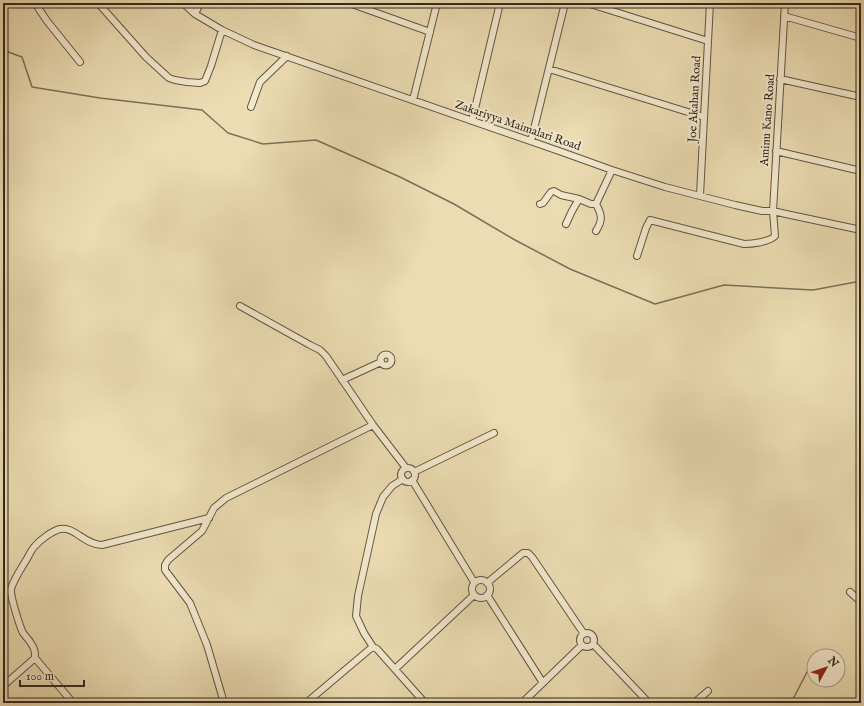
<svg xmlns="http://www.w3.org/2000/svg" width="864" height="706" font-family="'IM FELL English',serif">
	<rect width="100%" height="100%" fill="#ecdcb2"/>
	<filter id="stains"><feTurbulence type="fractalNoise" baseFrequency=".005" numOctaves="4"/><feColorMatrix values="0 0 0 0 .2 0 0 0 0 .09 0 0 0 0 .02 0 0 0 .5 -.17"/></filter>
	<radialGradient id="worn" r=".72"><stop offset=".6" stop-color="#630" stop-opacity="0"/><stop offset="1" stop-color="#630" stop-opacity=".3"/></radialGradient>
	<g fill="none" stroke-linecap="round" stroke-linejoin="round">
		<path stroke="#7b7059" stroke-width="1.5" d="M3,50L22,57L32,87L100,98L202,110L228,133L263,144L316,140L400,177L454,204L515,240L570,269L655,304L724,285L813,290L861,281
			M791,703L807,672L814,667"/>
		<g stroke="#605644" stroke-width="8">
			<path id="minor" d="M35,3L47,21L80,62
				M98,3L146,57L169,78L175,80L187,82L200,83L205,81L211,66L222,30
				M183,3L195,14L222,30L254,45L559,151L612,170L665,187L735,205L762,211H773L786,214L861,230
				M349,3L430,32
				M587,3L708,41
				M195,14L200,3
				M784,16L861,38
				M549,69L704,117
				M780,79L861,97
				M413,100L437,3
				M251,107L260,82L287,56
				M472,121L500,3
				M531,141L565,3
				M776,151L861,171
				M700,195L710,3
				M579,199L591,204H596L612,170
				M540,204L543,203L551,192L554,191L561,195L579,199L572,211L566,224
				M596,204C602,215 603,220 596,231
				M637,256L646,228L650,220L744,244C752,244 769,242 775,236L773,211L785,3
				M240,306L310,345L320,350L326,356L373,425L406,468
				M380.5 360a5.5 5.5 0 1 1 11 0a5.5 5.5 0 1 1-11 0Z
				M342,380L381,362
				M401 475a7 7 0 1 1 14 0a7 7 0 1 1-14 0Z
				M414,472L494,433
				M403,479L392,486L383,497L376,514L358,596L356,616L364,633L373,647L377,649L425,703
				M412,480L474,582
				M472 589a9 9 0 1 1 18 0a9 9 0 1 1-18 0Z
				M487,583L523,553H528L532,557L584,634
				M850,592L861,602
				M487,595L543,683
				M580 640a7 7 0 1 1 14 0a7 7 0 1 1-14 0Z
				M593,644L649,703
				M35,658C35,655 35,651 34,649C32,643 27,638 23,633C20,627 10,596 11,589C14,578 23,566 28,557C30,553 32,549 35,546C40,540 52,531 60,529C74,526 85,545 102,545L209,518
				M395,669L474,595
				M3,686L35,658L73,703
				M223,703L222,696L207,645L190,603L165,570V565L168,560L202,531L214,508L226,498L373,425
				M306,703L370,649L373,647
				M522,703L582,645
				M694,703L708,691"/>
		</g>
		<use href="#minor" stroke="#f3e8cd" stroke-width="6"/>
	</g>
	<g text-anchor="middle" stroke-width="4" stroke-linejoin="round" paint-order="stroke">
		<g font-size="12" fill="#31291f" stroke="#f3e8cd">
			<text transform="translate(694 99) rotate(-87)" y="4">Joe Akahan Road</text>
			<text transform="translate(767 120) rotate(-86)" y="4">Aminu Kano Road</text>
			<text transform="translate(518 125) rotate(19)" y="4">Zakariyya Maimalari Road</text>
		</g>
	</g>
	<rect width="864" height="706" fill="none" stroke="#ecdcb2" stroke-width="16"/>
	<rect x="4" y="4" width="856" height="698" fill="none" stroke="#31291f" stroke-width="2"/>
	<rect x="8" y="8" width="848" height="690" fill="none" stroke="#31291f"/>
	<g transform="translate(826 668) rotate(50)"><circle r="19" fill="#f3e8cd" stroke="#a59c87"/>
	<path d="M0-3L7 15L0 10L-7 15Z" fill="#8f2418"/>
	<text y="-6" font-size="11" font-weight="bold" text-anchor="middle" fill="#31291f">N</text>
	</g>
	<path d="M20 680v6h64v-6" fill="none" stroke="#31291f" stroke-width="2"/>
	<text x="26" y="680" font-size="12" fill="#31291f" stroke="#f3e8cd" stroke-width="3" paint-order="stroke">100 m</text>
	<rect width="100%" height="100%" filter="url(#stains)"/>
	<rect width="100%" height="100%" fill="url(#worn)"/>
</svg>
